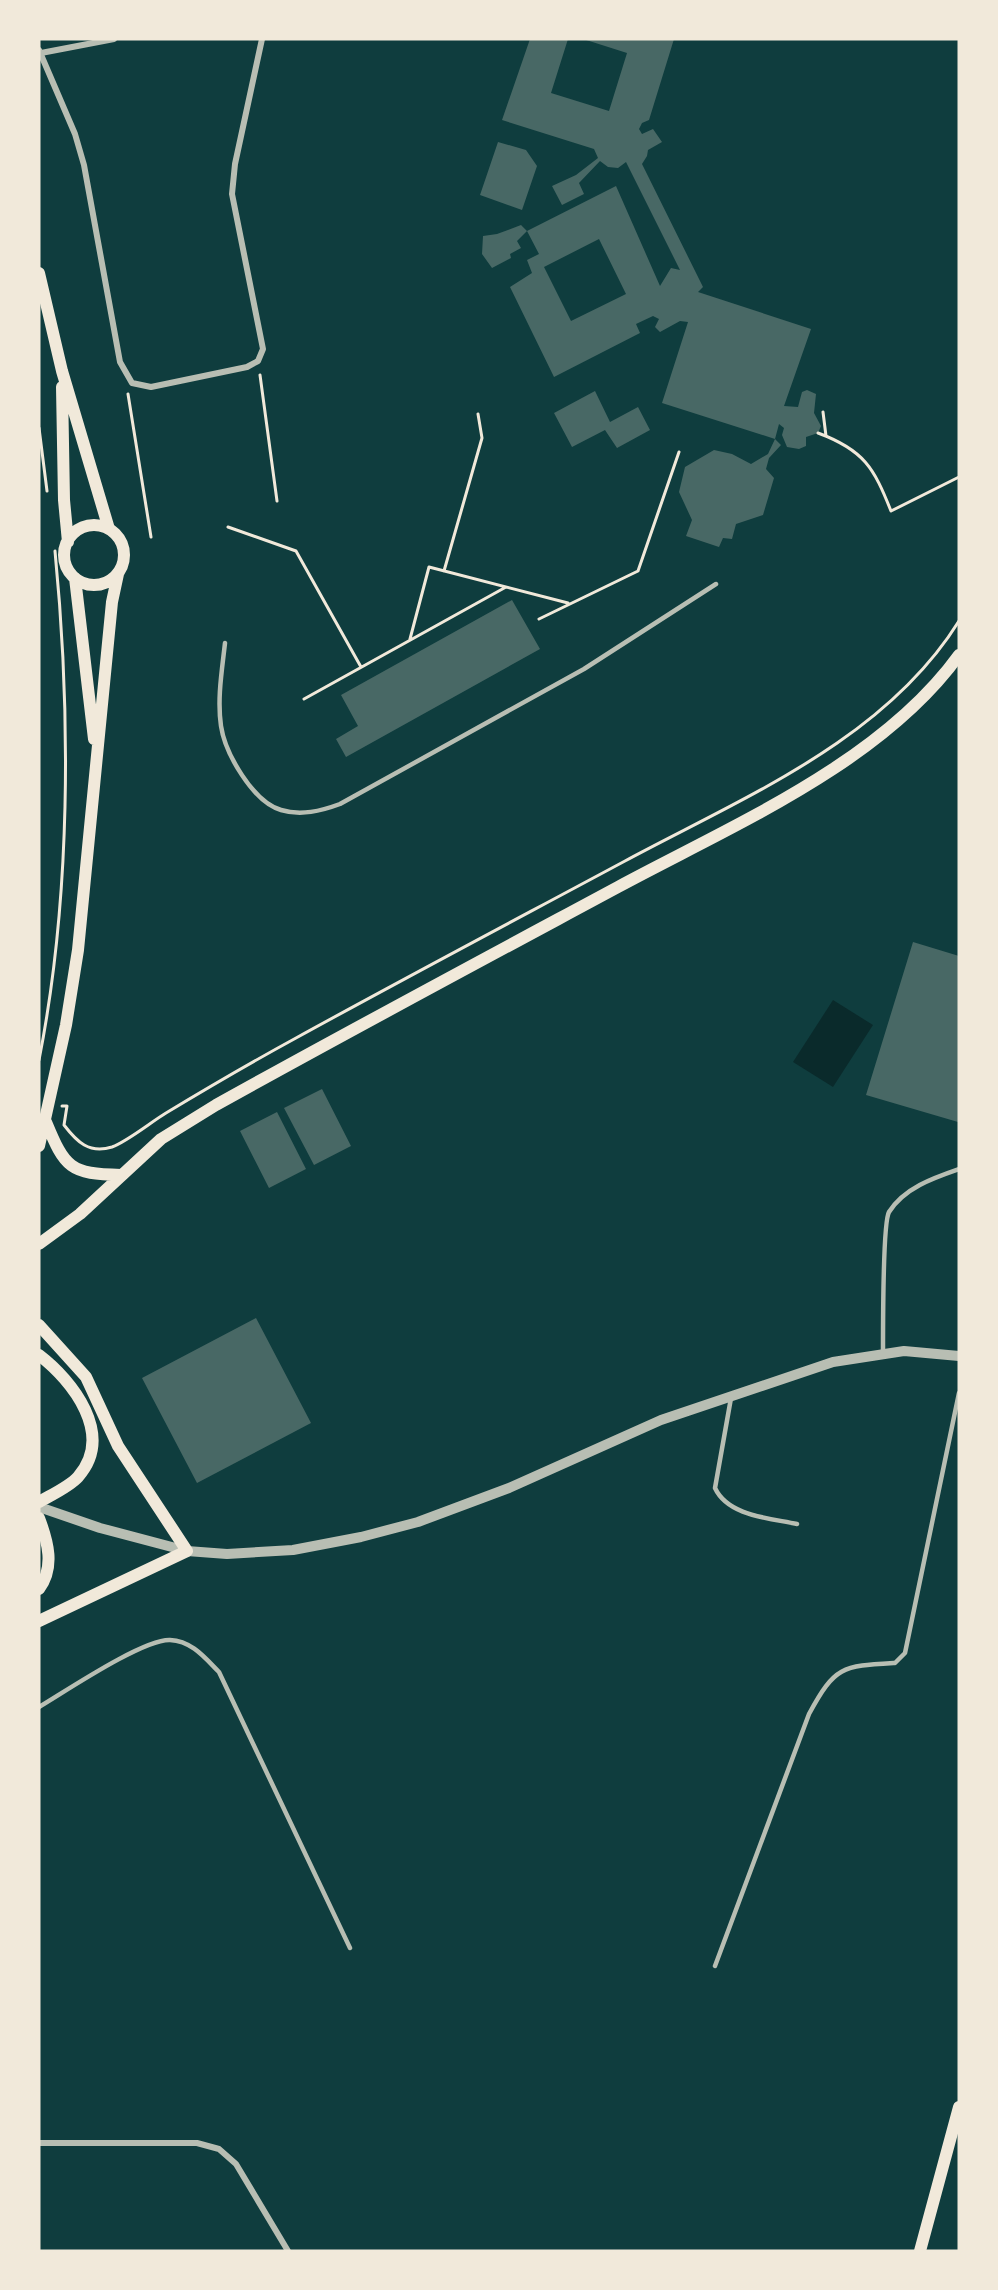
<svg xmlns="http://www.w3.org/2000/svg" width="998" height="2290" font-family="'Crimson Pro',serif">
	<rect width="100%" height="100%" fill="#0f3d3e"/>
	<path fill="#0a2a2b" d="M833,1000L873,1025L833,1087L793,1062Z"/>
	<path fill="#486865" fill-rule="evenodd" d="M530,39H568L551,93L609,111L627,53L583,39H674L649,120L642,123L639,129L642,134L653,129L662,142L648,150L647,156L642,164L703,287L698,292L811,329L784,406L798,407L802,392L807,390L816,394L814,413L821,426L818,433L806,437V446L799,449L787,447L782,435L784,428L779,424L775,439L662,403L688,322L680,321L660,332L655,327L659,319L653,316L636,324L640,333L554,377L510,287L532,273L527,260L539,254L527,231L616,186L660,286L671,268L680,270L626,162L618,168L608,167L600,161L579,183L584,194L562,205L552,186L576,175L598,158L594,149L502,120ZM599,239L626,294L571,321L544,267Z
		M498,142L526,150L537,166L522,210L480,195Z
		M521,225L527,231L517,241L521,248L510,254L511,258L492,268L482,254L483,236L497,234Z
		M595,391L610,422L638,407L650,430L617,448L605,430L572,447L554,413Z
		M775,439L781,445L769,458L766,469L774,478L763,515L736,524L732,539L723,538L719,547L686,536L692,520L679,492L685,467L714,450L732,454L751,464L768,454Z
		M512,600L540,649L346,757L336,739L358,726L341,695Z
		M913,942L959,956L958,1122L866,1095Z
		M322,1089L351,1146L314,1165L284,1108Z
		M277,1112L306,1169L269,1188L240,1131Z
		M256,1318L311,1423L197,1483L142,1378Z"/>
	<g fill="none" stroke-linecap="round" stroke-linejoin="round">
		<path stroke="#f1e9da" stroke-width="3" d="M260,375L277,501
			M128,394L151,537
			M823,412L826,436
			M39,428L47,491
			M818,433C864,450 874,468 891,511L959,477
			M228,527L296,551L361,667
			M444,571L482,438L478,414
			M539,619L638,571L679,452
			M410,639L429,567L568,603
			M304,699L506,587
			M39,1060C71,898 71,715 55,551
			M62,1106H67L64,1125C77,1142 89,1154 112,1147C128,1141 151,1122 166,1113C209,1087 252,1062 296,1038C405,978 515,920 625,861C744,797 885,740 959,621"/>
		<path stroke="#b8beb3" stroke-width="4.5" d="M225,643C222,670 217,699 221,726C225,753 253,802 281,810C301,816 321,811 340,804L584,669L716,584
			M883,1352C883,1333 883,1222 889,1212C904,1188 933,1178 959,1169
			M731,1398L715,1488C728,1516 769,1518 797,1524
			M39,1707C66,1691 143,1639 170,1640C192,1641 205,1658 219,1672L350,1948
			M715,1966L809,1714C835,1666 842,1666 895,1663L905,1653L959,1393"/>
		<path stroke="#b8beb3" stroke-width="6" d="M39,50L75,134L84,165L120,362L132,383L151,387L247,367L258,361L263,349L232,194L235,164L262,39
			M41,53L114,39
			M39,2143H197L219,2149L236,2164L288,2251"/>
		<path stroke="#b8beb3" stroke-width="10" d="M39,1507L100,1528L187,1551L227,1554L293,1550L361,1537L418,1522L509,1488L661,1420L833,1362L904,1351L959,1356"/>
		<path stroke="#f1e9da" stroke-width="12" d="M39,273L62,371L109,529
			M62,387L64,500L68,542
			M64 555a30 30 0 1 1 60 0a30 30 0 1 1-60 0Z
			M75,578L94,739
			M46,1122C65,1168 70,1174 121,1175
			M39,1146L66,1025L78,950L112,602L118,574
			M39,1244L80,1214L161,1139L216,1105C349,1031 484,959 618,887C733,825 881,763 959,655
			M39,1325L86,1377L118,1446L187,1551L39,1621
			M39,1355C73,1381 115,1435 78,1477C69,1487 51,1495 39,1502
			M39,1518C48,1542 55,1567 39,1589
			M920,2251L959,2107"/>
	</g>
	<rect width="998" height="2290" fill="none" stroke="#f1e9da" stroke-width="81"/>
</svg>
